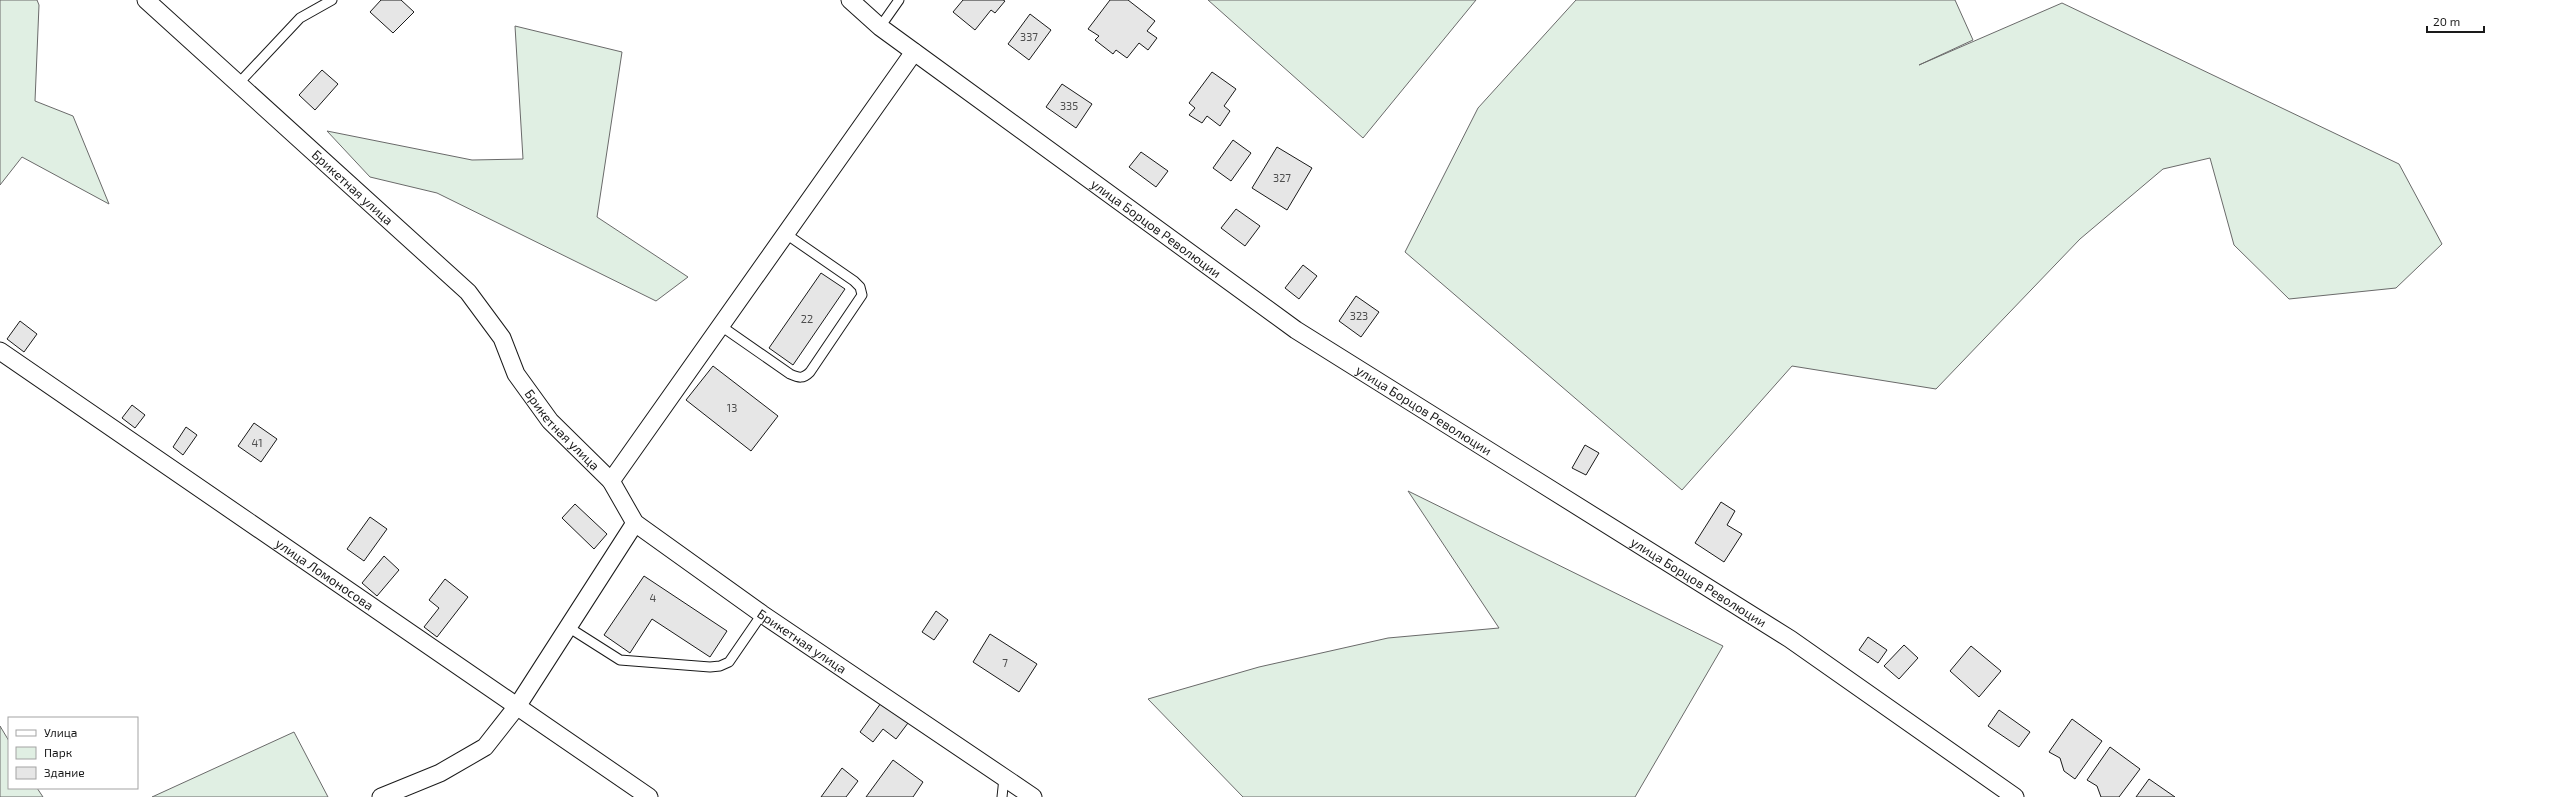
<svg xmlns="http://www.w3.org/2000/svg" width="2563" height="797" font-family="'Exo 2',sans-serif">
	<rect width="100%" height="100%" fill="#fff"/>
	<path fill="#e0efe3" stroke="#6a6a6a" d="M0,0H37L39,5L35,101L73,116L109,204L22,157L0,185Z
		M1208,0H1476L1363,138Z
		M1576,0H1955L1973,40L1919,65L2062,3L2399,164L2442,244L2396,288L2289,299L2234,245L2210,158L2163,169L2080,239L1936,389L1792,366L1682,490L1405,252L1478,108Z
		M515,26L622,52L597,217L688,277L656,301L437,193L370,177L327,131L472,160L523,159Z
		M1408,491L1723,646L1635,797H1243L1148,699L1259,667L1388,638L1499,628Z
		M0,726L9,741V788H37L43,797H0Z
		M294,732L328,797H152Z"/>
	<path fill="#e6e6e6" stroke="#1a1a1a" d="M381,0H401L414,12L393,33L370,12Z
		M963,0H1003L1005,1L995,13L991,10L975,30L953,12Z
		M1110,0H1128L1155,21L1147,31L1157,38L1148,50L1139,43L1127,58L1116,50L1113,54L1095,40L1099,36L1088,29Z
		M1030,14L1051,30L1029,60L1008,44Z
		M322,70L338,84L315,110L299,95Z
		M1212,72L1236,89L1224,106L1230,111L1220,126L1207,116L1202,123L1189,115L1195,108L1189,103Z
		M1062,84L1092,104L1076,128L1046,107Z
		M1233,140L1251,153L1231,181L1213,168Z
		M1277,147L1312,168L1287,210L1252,188Z
		M1141,152L1168,171L1156,187L1129,167Z
		M1236,209L1260,226L1245,246L1221,228Z
		M1303,265L1317,276L1299,299L1285,288Z
		M821,273L845,289L793,365L769,348Z
		M1356,296L1379,312L1361,337L1339,321Z
		M20,321L37,334L24,352L7,339Z
		M713,366L778,416L751,451L686,400Z
		M132,405L145,415L135,428L122,418Z
		M254,423L277,439L261,462L238,446Z
		M186,427L197,435L183,455L173,447Z
		M1585,445L1599,453L1586,475L1572,468Z
		M1721,502L1735,511L1727,525L1742,534L1724,562L1695,543Z
		M575,504L607,534L594,549L562,518Z
		M370,517L387,529L364,561L347,549Z
		M384,556L399,570L377,596L362,583Z
		M644,576L727,631L710,657L652,619L630,653L604,635Z
		M445,579L468,597L437,637L424,627L439,608L429,600Z
		M936,611L948,620L934,640L922,632Z
		M990,634L1037,664L1019,692L973,662Z
		M1868,637L1887,650L1878,663L1859,650Z
		M1904,645L1918,658L1899,679L1884,666Z
		M1971,646L2001,671L1979,697L1950,671Z
		M881,703L908,723L896,739L883,729L873,742L860,732Z
		M1999,710L2030,732L2019,747L1988,726Z
		M2072,719L2102,741L2075,779L2064,771L2060,758L2049,752Z
		M2110,747L2140,769L2119,797H2101L2097,786L2087,780Z
		M893,760L923,782L913,797H866Z
		M842,768L858,781L846,797H821Z
		M2149,779L2175,797H2136Z"/>
	<g fill="none" stroke-linecap="round" stroke-linejoin="round">
		<g stroke="#1a1a1a" stroke-width="11">
			<path id="lane" d="M880,27L899,0
				M238,84L300,18L332,0
				M721,326L790,374C799,378 803,379 810,372L862,295L860,287L854,281L786,234
				M568,627L620,660L710,667L720,666L729,662L762,614
				M1002,797L1004,778"/>
		</g>
		<g stroke="#1a1a1a" stroke-width="19">
			<g id="street">
				<path id="s1" d="M146,0L468,292L502,338L516,374L550,421L611,481L635,523L762,614L1033,797"/>
				<path id="s2" d="M850,0L880,27L1296,330L1790,639L2015,797"/>
				<path id="s3" d="M0,351L649,797"/>
				<path d="M611,481L914,52"/>
				<path d="M381,797L440,773L485,747L518,705L635,523"/>
			</g>
		</g>
		<use href="#lane" stroke="#fff" stroke-width="9"/>
		<use href="#street" stroke="#fff" stroke-width="17"/>
	</g>
	<g text-anchor="middle" stroke-width="3" stroke-linejoin="round" paint-order="stroke">
		<g font-size="11" fill="#4d4d4d">
			<text x="1029" y="41">337</text>
			<text x="1069" y="110">335</text>
			<text x="1282" y="182">327</text>
			<text x="1359" y="320">323</text>
			<text x="807" y="323">22</text>
			<text x="732" y="412">13</text>
			<text x="257" y="447">41</text>
			<text x="653" y="602">4</text>
			<text x="1005" y="667">7</text>
		</g>
		<g font-size="13" fill="#1a1a1a" stroke="#fff">
			<text dy="5" stroke="none"><textPath href="#s1" startOffset="279">Брикетная улица</textPath></text>
			<text dy="5" stroke="none"><textPath href="#s2" startOffset="382">улица Борцов Революции</textPath></text>
			<text dy="5" stroke="none"><textPath href="#s2" startOffset="706">улица Борцов Революции</textPath></text>
			<text dy="5" stroke="none"><textPath href="#s1" startOffset="603">Брикетная улица</textPath></text>
			<text dy="5" stroke="none"><textPath href="#s3" startOffset="394">улица Ломоносова</textPath></text>
			<text dy="5" stroke="none"><textPath href="#s2" startOffset="1030">улица Борцов Революции</textPath></text>
			<text dy="5" stroke="none"><textPath href="#s1" startOffset="927">Брикетная улица</textPath></text>
		</g>
	</g>
	<rect x="8" y="717" width="130" height="72" fill="#ffffff" stroke="#a3a3a3"/>
	<rect x="16" y="730" width="20" height="6" fill="#ffffff" stroke="#a3a3a3"/>
	<text x="44" y="737" font-size="12" fill="#1a1a1a">Улица</text>
	<rect x="16" y="747" width="20" height="12" fill="#e0efe3" stroke="#a3a3a3"/>
	<text x="44" y="757" font-size="12" fill="#1a1a1a">Парк</text>
	<rect x="16" y="767" width="20" height="12" fill="#e6e6e6" stroke="#a3a3a3"/>
	<text x="44" y="777" font-size="12" fill="#1a1a1a">Здание</text>
	<path d="M2427 26v6h57v-6" fill="none" stroke="#1a1a1a" stroke-width="2"/>
	<text x="2433" y="26" font-size="12" fill="#1a1a1a" stroke="#ffffff" stroke-width="3" paint-order="stroke">20 m</text>
</svg>
